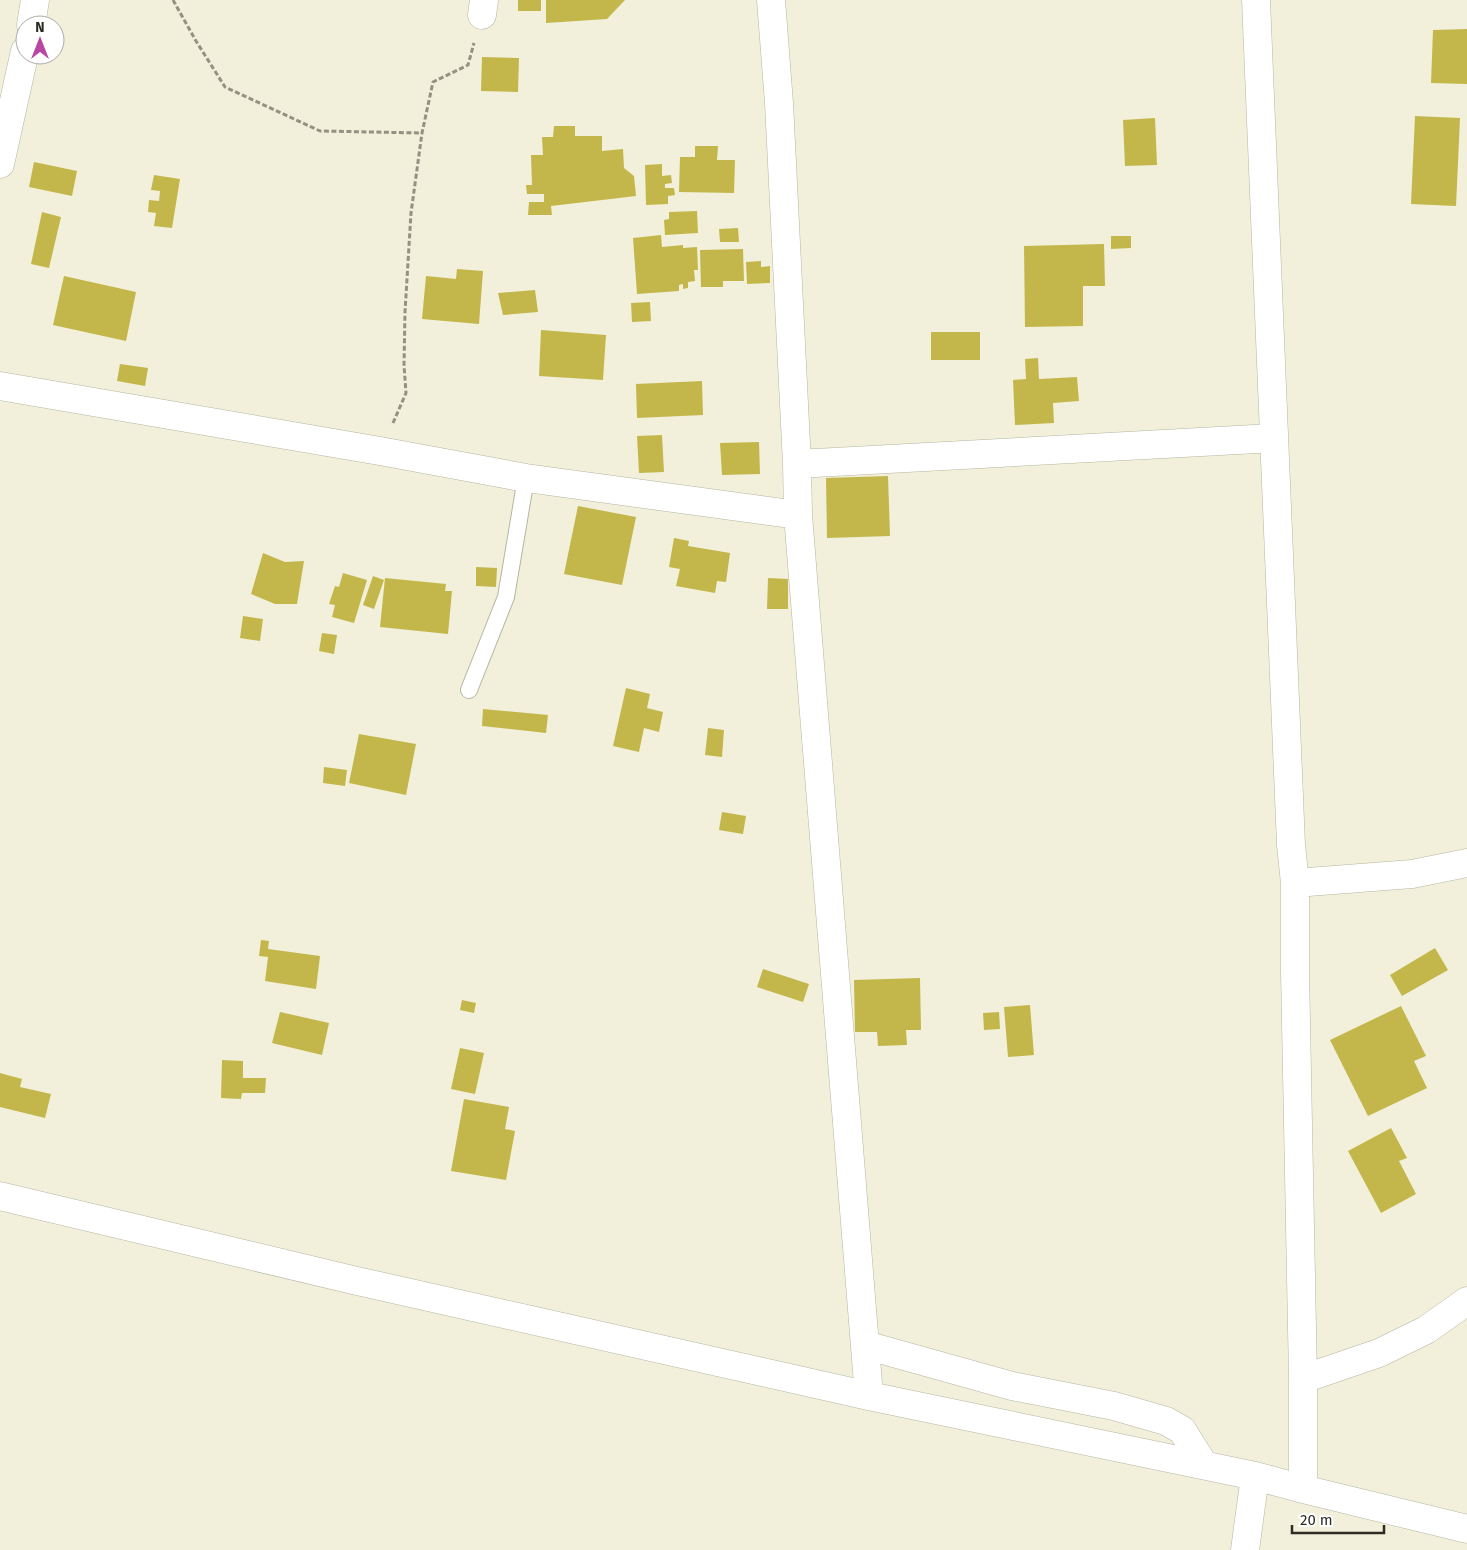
<svg xmlns="http://www.w3.org/2000/svg" width="1467" height="1550" font-family="'Fira Sans',sans-serif">
	<rect width="100%" height="100%" fill="#f2f0da"/>
	<path fill="#c3b74b" d="M518,0H541V11H518Z
		M546,0H625L607,19L546,23Z
		M1467,29V84L1431,83L1433,30Z
		M482,57L519,58L518,92L481,91Z
		M1415,116L1460,118L1456,206L1411,204Z
		M1155,118L1157,165L1125,166L1123,120Z
		M554,126H575V136H602V151L623,149L624,168L634,176L636,196L551,206L552,215H528L529,202H544V194H527L526,185H532L531,155H543L542,137H553Z
		M695,146H718L717,160H735L734,193L679,192L680,157H695Z
		M34,162L77,171L72,196L29,187Z
		M662,164V176L671,175L672,183L665,184V188H674L675,195L668,196V204L646,205L645,165Z
		M154,175L180,179L172,228L154,226L156,213L148,212L149,200L159,201L160,191L151,190Z
		M697,211L698,233L665,235L664,220L669,219V212Z
		M42,212L61,217L49,268L31,264Z
		M738,228L739,242H720L719,229Z
		M661,235L662,247L683,245V248L697,247L698,270H694L695,281L688,282V288L683,289V284L679,285V291L637,294L633,238Z
		M1111,236H1131V248L1111,249Z
		M1104,244L1105,286H1083V326L1025,327L1024,246Z
		M743,249L744,281H723V287H701L700,250Z
		M761,261V267L770,266V283L747,284L746,262Z
		M457,269L483,271L479,324L422,319L426,276L456,279Z
		M64,276L136,292L126,341L53,325Z
		M535,290L538,312L503,315L498,293Z
		M650,302L651,321L632,322L631,303Z
		M541,330L606,335L603,380L539,376Z
		M931,332H980V360H931Z
		M1038,358L1039,379L1077,377L1079,401L1053,403L1054,423L1015,425L1013,380L1026,379L1025,359Z
		M120,364L148,368L145,386L117,381Z
		M702,381L703,415L637,418L636,384Z
		M662,435L664,472L639,473L637,436Z
		M759,442L760,474L722,475L720,443Z
		M888,476L890,536L827,538L826,478Z
		M578,506L636,517L622,585L564,574Z
		M674,538L689,541L688,546L730,553L726,582L717,581L715,593L676,586L680,569L669,567Z
		M263,553L285,562L304,561L297,604H275L251,594Z
		M476,567L497,568L496,587L476,586Z
		M343,573L367,580L354,623L332,617L335,605L329,604L335,586L339,587Z
		M373,576L384,580L374,609L363,605Z
		M385,578L446,584L445,591H452L448,634L380,627Z
		M768,578L788,579V609H767Z
		M243,616L263,619L260,641L240,638Z
		M322,633L337,635L334,654L319,651Z
		M626,688L650,694L647,708L663,712L659,732L644,728L639,752L613,746Z
		M483,709L548,715L546,733L482,726Z
		M708,728L724,730L722,757L705,755Z
		M359,734L416,744L406,795L349,783Z
		M324,767L347,770L345,786L323,783Z
		M722,812L746,816L743,834L719,830Z
		M261,940L269,941L268,949L320,956L316,989L265,981L268,957L259,956Z
		M1435,948L1448,970L1402,996L1390,975Z
		M763,969L809,984L803,1002L757,987Z
		M920,978L921,1030H906L907,1045L878,1046L877,1032H855L854,980Z
		M462,1000L476,1003L474,1013L460,1010Z
		M1030,1005L1034,1055L1008,1057L1004,1007Z
		M1401,1006L1426,1056L1414,1061L1427,1088L1368,1116L1330,1040Z
		M280,1012L329,1023L322,1055L272,1043Z
		M999,1012L1000,1029L984,1030L983,1013Z
		M460,1048L484,1053L475,1094L451,1089Z
		M222,1060L243,1061V1078H266L265,1093H242L241,1099L221,1098Z
		M0,1073L22,1079L20,1087L51,1094L45,1118L0,1107Z
		M464,1099L509,1107L505,1129L515,1131L506,1180L451,1171Z
		M1391,1128L1407,1158L1399,1161L1416,1194L1381,1213L1348,1151Z"/>
	<g fill="none" stroke-linecap="round" stroke-linejoin="round">
		<g stroke="#b7b5a1" stroke-width="18">
			<path id="lane" d="M469,690L506,597L526,478"/>
		</g>
		<g stroke="#b7b5a1" stroke-width="29">
			<path id="street" d="M771,0L779,103L797,464L798,515L869,1396
				M1256,0L1291,845L1295,883V971L1303,1379V1489
				M482,15L484,0
				M31,25L35,0
				M0,164L25,51
				M0,386L380,451L526,478L798,515
				M797,464L1274,438
				M1295,883L1412,874L1467,863
				M0,1196L357,1281L869,1396L1255,1476L1303,1489L1467,1529
				M865,1345L1012,1386L1114,1406L1166,1421L1182,1430L1204,1465
				M1303,1379L1379,1353L1426,1330L1467,1301
				M1245,1550L1255,1476"/>
		</g>
		<path stroke="#929182" stroke-width="3" stroke-dasharray="5 2.5" stroke-linecap="butt" d="M173,0L196,41L225,87L320,131L422,133
			M393,423L406,393L404,365L405,312L411,213L422,133L433,82L468,65L474,43"/>
		<use href="#lane" stroke="#fff" stroke-width="16"/>
		<use href="#street" stroke="#fff" stroke-width="28"/>
	</g>
	<g transform="translate(40 40)"><circle r="24" fill="#ffffff" stroke="#ababa7"/>
	<path d="M0-4L9 19L0 12L-9 19Z" fill="#b847a3"/>
	<text y="-8" font-size="14" font-weight="bold" text-anchor="middle" fill="#2d2c24">N</text>
	</g>
	<path d="M1292 1525v8h92v-8" fill="none" stroke="#2d2c24" stroke-width="2.5"/>
	<text x="1300" y="1525" font-size="15" fill="#2d2c24" stroke="#ffffff" stroke-width="4" paint-order="stroke">20 m</text>
</svg>
